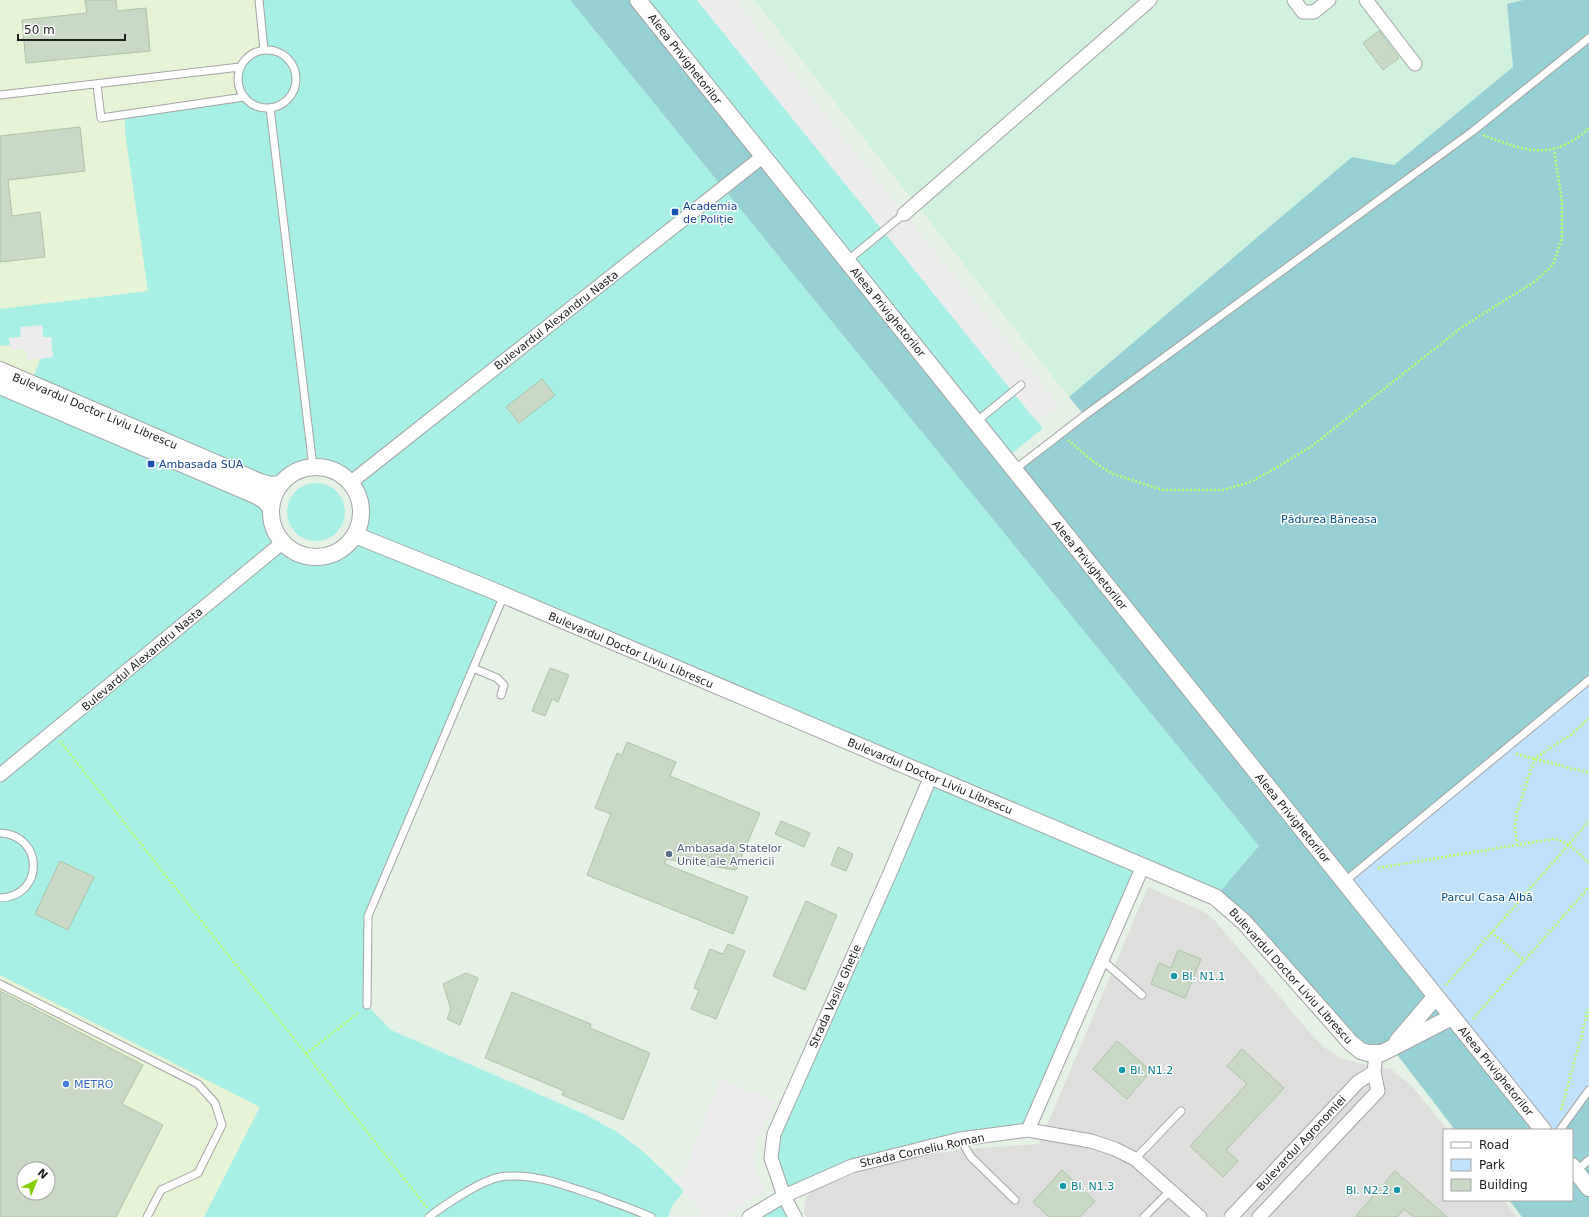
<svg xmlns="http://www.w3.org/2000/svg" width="1589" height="1217" font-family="'DejaVu Sans',sans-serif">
	<rect width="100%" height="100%" fill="#e6f1e6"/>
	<path fill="#dededd" d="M1148,887L1206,913L1216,922L1312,1035L1325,1048L1342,1059L1376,1067L1391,1069L1411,1085L1448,1130H1444V1200H1503L1517,1217H806L804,1214L805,1201L811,1191L859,1173L915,1156L979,1148L1039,1144Z"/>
	<path fill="#e6f3d4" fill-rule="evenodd" d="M0,0H259L313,467L302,469L286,478L276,490L273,498L271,508V518L274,530L282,543L0,775Z
		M0,975L261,1107L204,1217H0ZM24,1169H48V1193H24Z"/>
	<path fill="#d0f1de" d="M754,0H1523L1507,4L1513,67L1394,165L1352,157L1069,397Z"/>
	<path fill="#a8efe6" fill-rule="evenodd" d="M259,0H570L1259,846L1215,897L1144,866L1028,1130L903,1152L784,1195L795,1217H749L784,1196L771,1158L930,776L504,596L368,916L367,1005L391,1030L582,1113L616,1131L645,1153L684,1191L672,1206L668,1217H204L260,1107L0,975V383L26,394L41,358L53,357L50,337H43L42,325L21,337L9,338L10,345L0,346V309L148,291L125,132V114L243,97C231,75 240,56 264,49ZM313,467C339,468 357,483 361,509C362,518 359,530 353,537C344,549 332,557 317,557C260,557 252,477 313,467Z
		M638,0H697L1043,428L1005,459Z
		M287 512a29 29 0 1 1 58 0a29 29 0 1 1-58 0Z"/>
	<path fill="#97d0d4" d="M570,0H633L1014,470L1084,415L1069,397L1352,157L1394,165L1513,67L1507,4L1523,0H1589V680L1543,1130H1455L1392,1048L1368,1053L1215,897L1259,846Z
		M1589,1090V1217H1522L1509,1200H1572V1130H1560Z"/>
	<path fill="#c0e2fe" d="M1589,680V1090L1560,1130H1543L1344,882Z"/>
	<path fill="#ececec" d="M697,0H735L904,214L1059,405L1037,422Z
		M42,325L43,337H51L53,357L27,360L25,349L11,350L9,338L21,337L20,327Z
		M720,1079L776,1102L756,1143L753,1160L757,1174L765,1190L723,1217H706L674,1179L684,1172Z"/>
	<path fill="#c9d9c5" stroke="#acc4a7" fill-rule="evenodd" d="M85,0H116L117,11L146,8L150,51L26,63L22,20L87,13Z
		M1379,31L1399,58L1383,70L1363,43Z
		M80,127L85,171L8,180L12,216L40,212L45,257L0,262V136Z
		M542,379L555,395L519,423L506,407Z
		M550,668L569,675L558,702L552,699L545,716L532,711Z
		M627,742L676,762L670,776L760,813L736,870L666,859L665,864L748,897L733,934L587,875L611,814L595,808L617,753L622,755Z
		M781,821L810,833L804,847L775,834Z
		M838,847L853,854L846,871L831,865Z
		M60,861L94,877L68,930L35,914Z
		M806,901L837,915L805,990L773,976Z
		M728,944L745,951L716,1019L691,1009L699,990L694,988L710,949L723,954Z
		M1178,950L1201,959L1185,998L1151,984L1159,963L1171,968Z
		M466,973L478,978L460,1025L447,1019L451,1009L443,984Z
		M0,991L143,1065L122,1104L163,1125L116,1217H0ZM24,1169H48V1193H24Z
		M512,992L591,1024L590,1028L650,1053L623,1120L562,1095L564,1091L485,1058Z
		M1117,1041L1151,1071L1127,1099L1093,1069Z
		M1242,1049L1284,1088L1226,1150L1238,1161L1223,1177L1190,1146L1247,1084L1227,1066Z
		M1062,1170L1095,1201L1080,1217H1049L1033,1202Z
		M1395,1171L1447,1217H1414L1404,1209L1397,1217H1355Z"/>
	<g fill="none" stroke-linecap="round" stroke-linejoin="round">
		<g stroke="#a4a4a4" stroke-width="9">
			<path id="service" d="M259,0L264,50
				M238 79a29 29 0 1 1 58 0a29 29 0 1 1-58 0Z
				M97,85L101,118L244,97
				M0,95L240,67
				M270,108L313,467
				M847,261L904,214
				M976,422L1021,385
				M1014,470L1084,416L1473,131L1589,38
				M473,668L497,678L504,685L501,695
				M0,833C44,835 45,896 0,898
				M1344,882L1589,680
				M1102,960L1142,995
				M0,984L198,1084L215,1103L222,1125L198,1173L161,1190L147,1217
				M367,1005L368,916L504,595
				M1560,1130L1589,1090
				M960,1139L971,1157L1015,1200
				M1135,1159L1181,1111
				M1576,1171L1589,1160
				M429,1217C444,1205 482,1180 500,1177C534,1172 566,1186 597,1196C615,1203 633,1209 651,1217
				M1144,1217L1171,1190"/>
		</g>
		<g stroke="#a4a4a4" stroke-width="15">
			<path id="minor" d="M1294,0L1303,12H1314L1329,0
				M1366,0L1415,64
				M904,214L1150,0
				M350,483L762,157
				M0,775L282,543
				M1028,1130L1143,866
				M749,1217L784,1196L852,1166L960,1139L1028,1130L1091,1141L1115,1149L1135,1159L1200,1217
				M795,1217L784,1196L771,1158L774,1134L890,873L931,776
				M1231,1217L1358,1082L1374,1072
				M1259,1217L1378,1091L1374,1072L1376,1054"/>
		</g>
		<g stroke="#a4a4a4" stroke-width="18">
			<path id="tertiary" d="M638,0L1543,1130
				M0,370L260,482L270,485L280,484
				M0,386L257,496L265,501L271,508
				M271 512a45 45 0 1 1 90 0a45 45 0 1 1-90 0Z
				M355,535L487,588L1215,897L1244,922L1351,1043L1361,1051L1368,1053H1382L1452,1017
				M1397,1042L1436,996
				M1572,1166L1589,1188"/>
		</g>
		<path stroke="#b9ff69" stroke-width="2.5" stroke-dasharray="2 2" stroke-linecap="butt" d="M1483,135C1525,151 1552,162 1589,128
			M1068,440L1095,463L1113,474L1163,490H1224L1250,482L1267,473L1312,446L1462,327L1534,282L1553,265L1562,238V202L1554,149
			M60,741L427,1208
			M1516,754L1589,773
			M1517,845L1515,827L1517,812L1535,758L1571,735L1589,718
			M1378,868L1552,839C1568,840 1578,853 1589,863
			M1491,932L1524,960
			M1446,985L1589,821
			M1473,1019L1589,887
			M306,1054L359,1012
			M1561,1110L1589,1008"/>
		<use href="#service" stroke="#fff" stroke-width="7"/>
		<use href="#minor" stroke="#fff" stroke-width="13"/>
		<use href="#tertiary" stroke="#fff" stroke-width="16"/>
	</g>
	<g fill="#1a4fb4" stroke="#fff" stroke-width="1.5">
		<rect x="671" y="208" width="8" height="8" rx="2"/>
		<rect x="147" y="460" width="8" height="8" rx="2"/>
	</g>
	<circle fill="#5c6f8a" stroke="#fff" stroke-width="1.5" cx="669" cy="854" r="4"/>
	<g fill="#0f9aa8" stroke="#fff" stroke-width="1.5">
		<circle cx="1174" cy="976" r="4"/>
		<circle cx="1122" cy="1070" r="4"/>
		<circle cx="1063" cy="1186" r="4"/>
		<circle cx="1397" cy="1190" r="4"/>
	</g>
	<circle fill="#3f7fe0" stroke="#fff" stroke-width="1.5" cx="66" cy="1084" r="4"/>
	<g text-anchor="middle" stroke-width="3" stroke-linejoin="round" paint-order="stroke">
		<g font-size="11" fill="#202020" stroke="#fff">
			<text transform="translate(685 59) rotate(52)" y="4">Aleea Privighetorilor</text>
			<text transform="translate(888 312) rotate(51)" y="4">Aleea Privighetorilor</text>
			<text transform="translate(556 320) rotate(-38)" y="4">Bulevardul Alexandru Nasta</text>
			<text transform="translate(95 411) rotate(23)" y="4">Bulevardul Doctor Liviu Librescu</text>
			<text transform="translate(1090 565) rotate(51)" y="4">Aleea Privighetorilor</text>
			<text transform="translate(631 650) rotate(23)" y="4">Bulevardul Doctor Liviu Librescu</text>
			<text transform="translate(142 659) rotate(-40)" y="4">Bulevardul Alexandru Nasta</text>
			<text transform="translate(930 776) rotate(23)" y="4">Bulevardul Doctor Liviu Librescu</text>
			<text transform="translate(1293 818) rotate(51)" y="4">Aleea Privighetorilor</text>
			<text transform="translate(1291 976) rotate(48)" y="4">Bulevardul Doctor Liviu Librescu</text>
			<text transform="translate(835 996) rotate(-66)" y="4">Strada Vasile Gheție</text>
			<text transform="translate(1496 1071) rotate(51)" y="4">Aleea Privighetorilor</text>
			<text transform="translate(1301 1143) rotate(-47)" y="4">Bulevardul Agronomiei</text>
			<text transform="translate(922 1150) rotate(-12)" y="4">Strada Corneliu Roman</text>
		</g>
		<g font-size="11" fill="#164399" stroke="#fff" text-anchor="start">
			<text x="683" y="210">Academia<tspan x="683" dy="13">de Poliție</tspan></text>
			<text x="159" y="468">Ambasada SUA</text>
		</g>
		<g font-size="11" fill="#024d8a" stroke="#fff">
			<text x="1329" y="523">Pădurea Băneasa</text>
			<text x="1487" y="901">Parcul Casa Albă</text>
		</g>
		<g font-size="11" fill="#4e5e75" stroke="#fff" text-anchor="start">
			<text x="677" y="852">Ambasada Statelor<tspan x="677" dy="13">Unite ale Americii</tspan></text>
		</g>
		<g font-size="11" fill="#0d838f" stroke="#fff" text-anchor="start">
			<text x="1182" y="980">Bl. N1.1</text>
			<text x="1130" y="1074">Bl. N1.2</text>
			<text x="1071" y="1190">Bl. N1.3</text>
			<text x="1389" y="1194" text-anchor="end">Bl. N2.2</text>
		</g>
		<g font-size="11" fill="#366cbe" stroke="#fff" text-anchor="start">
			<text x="74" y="1088">METRO</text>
		</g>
	</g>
	<rect x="1443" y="1129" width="130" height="72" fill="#ffffff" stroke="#a6a6a6"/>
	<rect x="1451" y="1142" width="20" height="6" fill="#ffffff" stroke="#a6a6a6"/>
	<text x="1479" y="1149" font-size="12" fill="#202020">Road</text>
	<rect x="1451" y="1159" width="20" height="12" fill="#c0e2fe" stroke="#a6a6a6"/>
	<text x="1479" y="1169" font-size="12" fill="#202020">Park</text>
	<rect x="1451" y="1179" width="20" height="12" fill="#c9d9c5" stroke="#a6a6a6"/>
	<text x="1479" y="1189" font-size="12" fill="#202020">Building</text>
	<g transform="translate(36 1181) rotate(43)"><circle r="19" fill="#ffffff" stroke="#a6a6a6"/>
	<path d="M0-3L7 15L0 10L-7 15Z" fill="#84d000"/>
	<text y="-6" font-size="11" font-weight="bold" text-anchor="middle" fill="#202020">N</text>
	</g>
	<path d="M18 34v6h107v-6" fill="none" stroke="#202020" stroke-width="2"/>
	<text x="24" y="34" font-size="12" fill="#202020" stroke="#ffffff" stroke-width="3" paint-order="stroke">50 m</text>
</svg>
